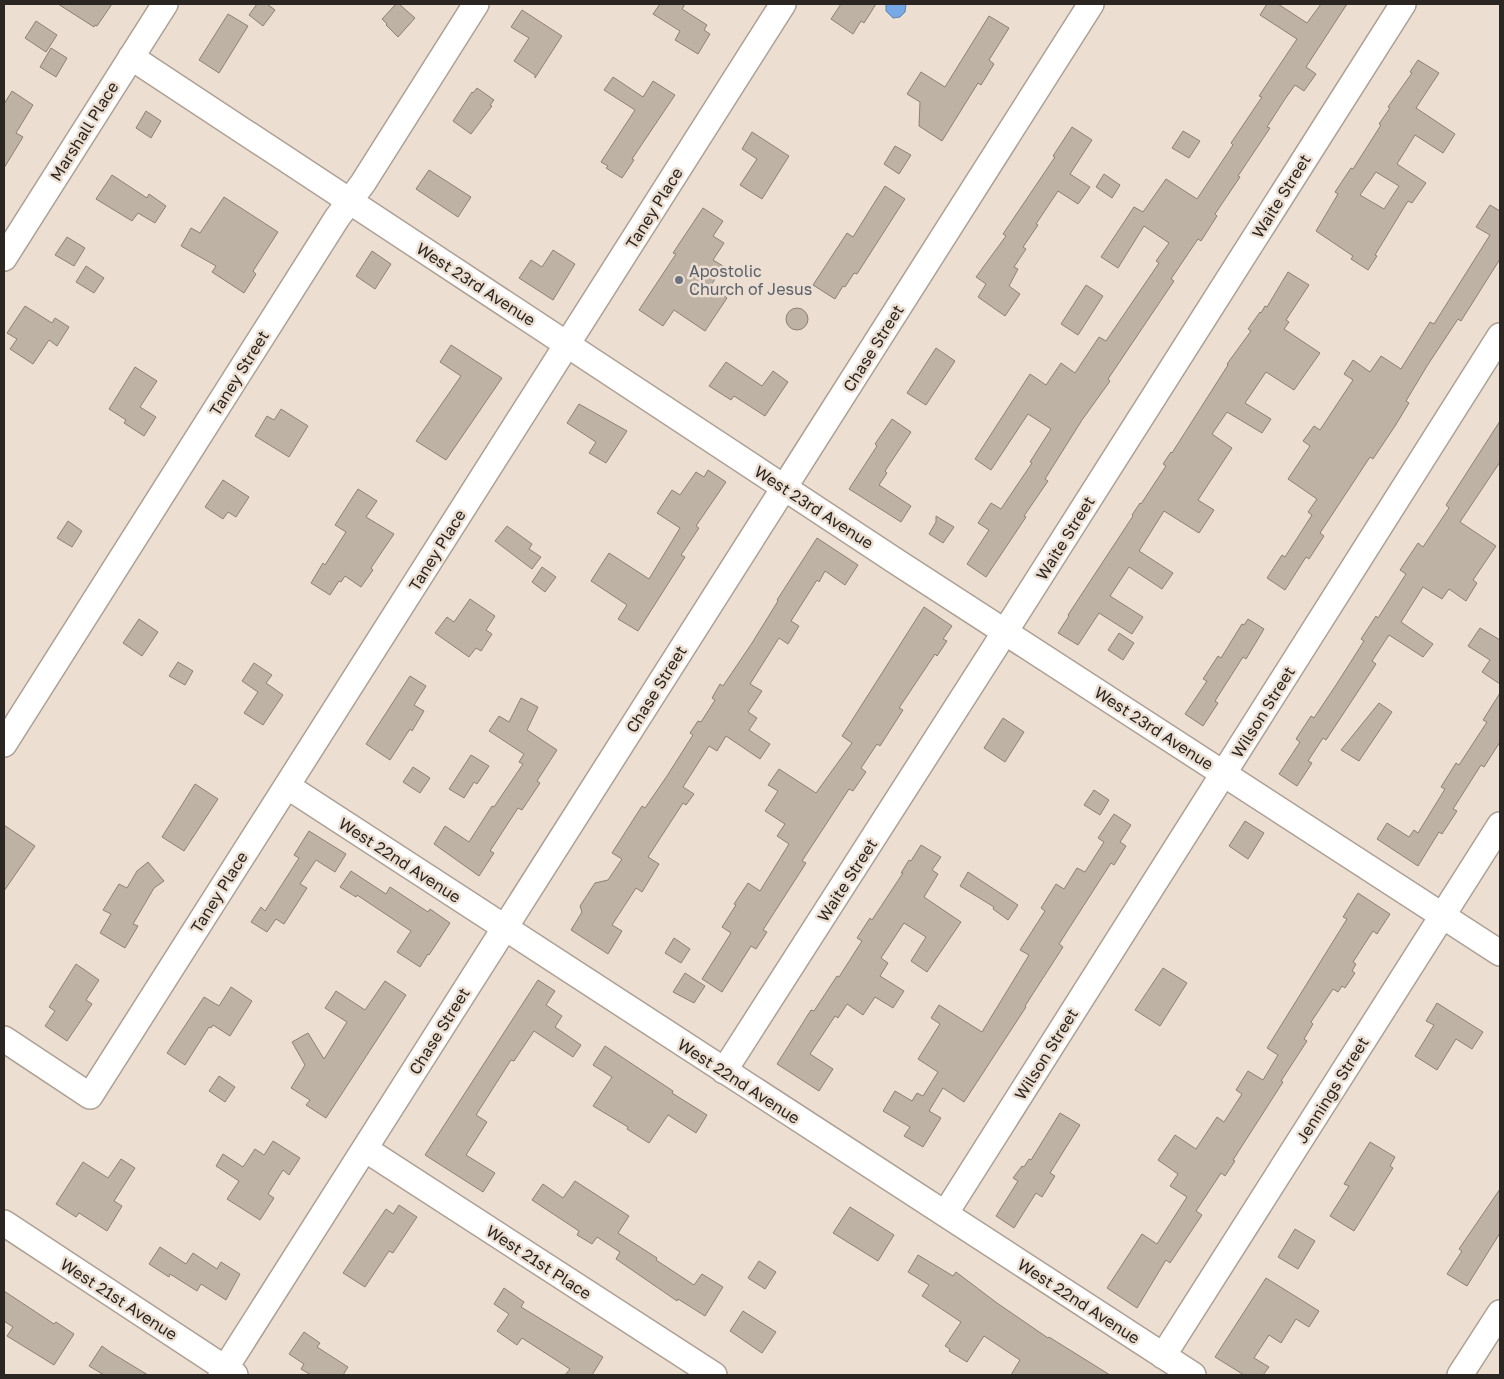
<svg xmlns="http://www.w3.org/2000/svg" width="1504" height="1379" font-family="'Golos Text',sans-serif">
	<rect width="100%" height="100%" fill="#ecdfd1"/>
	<path fill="#76a9e6" stroke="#6082ab" d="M886,4H906L905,12L900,17L893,18L886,11Z"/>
	<path fill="#beb2a4" stroke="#8d8175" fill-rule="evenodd" d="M58,4H112L97,26L95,25L94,27Z
		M257,4H267L275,10L263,26L249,15Z
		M396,4H399L415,18L398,37L386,25L387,24L382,19Z
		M660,4H685L682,9L707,25L704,30L710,34L698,54L675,40L680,31L653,14Z
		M841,4H876L864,23L861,21L853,34L831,19Z
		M1267,4H1278L1307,23L1321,4H1347L1306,67L1316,74L1304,91L1295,85L1285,99L1267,127L1270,128L1238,176L1240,177L1215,214L1217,216L1201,241L1198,239L1171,279L1174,281L1108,379L1110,381L1082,420L1045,479L1048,481L1024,516L1026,517L986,577L967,564L989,530L978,523L991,503L1001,509L1032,463L1030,462L1051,429L1028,414L991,470L975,459L1030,374L1046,385L1061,363L1075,373L1099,337L1106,341L1159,263L1156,261L1169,243L1144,226L1118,268L1101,257L1134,207L1143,212L1166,179L1197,199L1233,145L1231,143L1262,97L1259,96L1297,39L1260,15Z
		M522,10L562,36L535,78V75L514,61L529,38L511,27Z
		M228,14L248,26L219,73L199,60Z
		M989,16L1009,28L989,60L994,64L981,85L978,83L942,141L919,126L920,102L907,94L921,72L945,87Z
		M36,21L57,35L46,52L25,38Z
		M51,48L67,58L56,77L40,67Z
		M1418,60L1439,73L1416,108L1455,134L1443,153L1415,135L1397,164L1426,183L1412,203L1408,201L1375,255L1377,256L1368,270L1351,259L1353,256L1316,231L1338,194L1335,192L1351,168L1353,169L1381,125L1379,124L1390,108L1388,107L1412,73L1410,72ZM1376,172L1399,186L1384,209L1360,195Z
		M613,77L643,97L653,81L675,95L632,159L634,160L622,178L606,168L608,166L601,162L635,110L604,90Z
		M477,88L494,100L490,105L492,106L471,134L453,121L472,92L473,93Z
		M12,91L33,105L16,133L23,137L4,168V104Z
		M146,111L161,121L151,138L136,128Z
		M1072,127L1092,140L1070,174L1090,187L1078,204L1058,191L1036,224L1038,225L1023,247L1026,249L1014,267L1018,269L1009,286L1020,294L1005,316L978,297L986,284L976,277L1006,236L1003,234L1055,157L1053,156Z
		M1183,131L1200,141L1189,158L1172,148Z
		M752,132L789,156L762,199L740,185L757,159L742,149Z
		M895,146L911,155L899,174L884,164Z
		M429,170L471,197L458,217L416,189Z
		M1104,174L1120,185L1112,198L1096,187Z
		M112,175L147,198L149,194L166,206L155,223L138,213L132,221L96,199Z
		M885,186L905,199L857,274L854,273L845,287L843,286L835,299L813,285L847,233L853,237Z
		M224,197L278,232L253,271L256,274L244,293L212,272L216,266L181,246L191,228L200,233Z
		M1490,205L1500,211V259L1461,321L1458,319L1427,366L1406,401L1409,403L1395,426L1373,459L1370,457L1320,533L1324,536L1309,559L1306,557L1285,590L1267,578L1282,555L1285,557L1312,515L1308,512L1317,499L1288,479L1310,446L1303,441L1314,426L1320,430L1353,380L1344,374L1353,360L1370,372L1381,356L1401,369L1430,322L1434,324L1490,235L1476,227Z
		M703,208L723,221L713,236L724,243L713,260L723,266L710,287L727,298L705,331L674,310L663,326L639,310L676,254L673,253Z
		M67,237L85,248L74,266L55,255Z
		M553,250L575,264L553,300L519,278L531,260L542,267Z
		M372,251L391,264L375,289L356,276Z
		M86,266L104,278L94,293L76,282Z
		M1288,272L1309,285L1286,320L1289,322L1284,329L1320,353L1294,390L1266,372L1245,403L1271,419L1262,433L1227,412L1212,434L1232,448L1198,500L1214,510L1199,533L1164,511L1139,551L1173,573L1162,589L1129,567L1110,596L1143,617L1132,634L1099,613L1078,645L1058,633L1069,616L1068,615L1133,516L1132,515L1140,503L1141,504L1166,466L1163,464L1171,452L1172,453L1228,365L1227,364L1251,331L1248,329L1260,312L1261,313L1265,306L1267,307Z
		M1086,285L1103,296L1078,335L1061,324Z
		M25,306L52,323L55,318L69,327L57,346L49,340L33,364L10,349L17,339L7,333Z
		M786 319a11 11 0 1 1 22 0a11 11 0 1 1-22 0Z
		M451,345L502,378L446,460L416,441L461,376L440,362Z
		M936,348L955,361L926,405L907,393Z
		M726,362L762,386L773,371L788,382L765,416L734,396L731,400L709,386Z
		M135,367L157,381L140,407L156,417L144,436L124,423L126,420L109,409Z
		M579,404L627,431L606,463L589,453L596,442L567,423Z
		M281,409L308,426L289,457L255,436L267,416L274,420Z
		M892,419L911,432L885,471L887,473L879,485L911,506L901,522L849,489L877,446L875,444Z
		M1500,421V462L1460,522L1496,546L1473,580L1477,583L1466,601L1449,589L1442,599L1423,587L1401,622L1433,644L1423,657L1389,635L1372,661L1376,664L1326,740L1323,738L1308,761L1312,763L1297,786L1279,774L1300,742L1296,739L1311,716L1314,718L1336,685L1364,641L1361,639L1376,616L1378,618L1406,574L1400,570L1418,543L1423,547L1449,508L1446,505Z
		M708,470L726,482L696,526L699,528L681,555L685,557L638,631L618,619L627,605L591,581L609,553L649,579L680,528L657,513L672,490L680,495L696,472L704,477Z
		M223,480L249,497L236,517L228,512L223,519L205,507Z
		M358,489L377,501L366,517L394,534L371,568L373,570L361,587L345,576L341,582L339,581L330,595L311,583L323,563L325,565L346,532L335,525Z
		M936,516L954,527L943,543L929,534L936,522Z
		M68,521L82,531L72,547L57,538Z
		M507,526L532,544L529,549L541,557L532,569L495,541Z
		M817,538L858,565L845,585L825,571L819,582L817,580L791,621L799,626L788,644L779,638L750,684L762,691L748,712L757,718L749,730L770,744L760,759L726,736L717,751L709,746L683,787L694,794L686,805L683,803L648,857L659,864L642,892L636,888L612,925L622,931L608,954L571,930L582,912L580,906L595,883L608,880L622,859L612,853L642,806L645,808L667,776L693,735L690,733L698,721L701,722L715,700L712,698L720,684L723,686L752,643L778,601L777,600Z
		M542,567L556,577L545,592L532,582Z
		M470,599L495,616L486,630L492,634L481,651L476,648L469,657L435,633L447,617L454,622Z
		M924,607L952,626L943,639L947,641L937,656L935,654L899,708L903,710L880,746L877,744L861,768L866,772L853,791L849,789L802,861L806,863L763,930L767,932L756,949L751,946L722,992L702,979L731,933L722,927L736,905L734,904L748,883L760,891L789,844L777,836L785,824L765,811L778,791L768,785L779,769L816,793L852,743L842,736Z
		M139,619L158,632L142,656L123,643Z
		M1248,619L1264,629L1246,659L1243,657L1215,701L1218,703L1203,726L1185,714L1207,681L1203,679L1218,656L1221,658L1242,624L1244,625Z
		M1480,628L1500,640V684L1482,672L1490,660L1468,646Z
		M1119,633L1134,643L1123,660L1108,650Z
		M178,662L193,671L185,685L169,676Z
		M254,663L272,675L266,683L283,695L263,725L244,713L258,692L242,681Z
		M410,676L426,686L414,705L424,711L412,731L410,729L390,760L366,744Z
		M1500,693V742L1484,767L1481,765L1453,809L1457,811L1442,834L1439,832L1418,866L1377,839L1387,823L1409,837L1414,830L1418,833L1445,789L1441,787L1456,763L1459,765L1487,722L1483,720Z
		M521,698L538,707L527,730L557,750L537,781L540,783L522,810L518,808L490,851L494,853L479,876L434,844L445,826L469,842L492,806L494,807L523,764L519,762L524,754L489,731L499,716L509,722Z
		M1379,703L1392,712L1359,761L1341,750Z
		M1003,718L1024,732L1005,762L984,748Z
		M471,755L489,766L477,784L474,782L464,798L449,789Z
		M413,767L430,778L420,793L403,782Z
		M195,784L218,799L184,851L162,837Z
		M1094,790L1109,800L1100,815L1084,805Z
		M1114,814L1131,825L1120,842L1126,846L1114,865L1111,863L1059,944L1063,947L1025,1006L1026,1007L964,1102L943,1088L929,1111L941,1118L923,1147L904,1136L910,1127L883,1111L895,1091L912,1101L917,1093L923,1096L938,1072L918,1059L940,1024L931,1018L939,1005L982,1032L1029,955L1020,950L1045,911L1041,908L1056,884L1064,889L1077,868L1085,872L1104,842L1098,838Z
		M1245,821L1264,833L1248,859L1229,846Z
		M4,825L35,846L4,891Z
		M309,831L346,854L335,872L316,860L300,884L307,888L284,924L276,919L267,932L251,922L261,907L265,911L299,858L294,855Z
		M921,845L941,857L932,870L938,874L924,897L961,922L927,972L911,961L926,937L904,923L881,958L888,963L880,976L904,991L893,1008L875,997L863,1015L847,1004L838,1018L835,1016L810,1054L833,1069L819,1091L777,1064L811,1010L814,1011L837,976L839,977L862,941L857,938L870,918L872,920L903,873H901L909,860L911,861Z
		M148,862L164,881L154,888L133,924L138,926L125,948L100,933L111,914L103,910L119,884L127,888L137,871Z
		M351,871L386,894L390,887L428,912L430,909L450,923L429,955L428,954L420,967L397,952L411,931L357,895L356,897L340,887Z
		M968,872L1018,905L1008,920L993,909L994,907L960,886Z
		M1358,893L1390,914L1377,934L1373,931L1353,962L1356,964L1352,971L1355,973L1345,988L1342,986L1338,992L1333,989L1311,1022L1313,1024L1304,1039L1307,1041L1281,1081L1283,1082L1233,1160L1235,1161L1225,1176L1221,1173L1196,1211L1202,1215L1170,1263L1166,1260L1137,1308L1107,1288L1142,1234L1157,1244L1187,1197L1170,1186L1178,1174L1158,1160L1175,1135L1196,1149L1217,1117L1224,1122L1242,1094L1236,1090L1248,1071L1263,1080L1278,1055L1267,1048L1347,919L1343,917Z
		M674,938L690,949L681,963L665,953Z
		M76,964L99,980L86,1000L92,1004L67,1041L45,1026L55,1011L49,1007Z
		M1163,968L1187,983L1160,1026L1135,1010Z
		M685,973L705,986L694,1003L673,992Z
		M538,980L555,991L546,1005L562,1016L555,1027L581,1045L573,1057L534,1031L514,1061L511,1060L476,1115L487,1122L466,1155L495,1173L483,1192L425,1155Z
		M385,981L406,995L326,1118L306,1105L310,1100L291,1088L305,1065L292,1042L308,1033L324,1059L347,1022L325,1008L336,991L365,1010Z
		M231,987L252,1001L230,1036L213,1025L211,1028L209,1027L185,1065L167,1053L204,997L219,1006Z
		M1437,1003L1483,1032L1472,1049L1456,1039L1437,1070L1415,1056L1434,1025L1426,1021Z
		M605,1046L673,1091L672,1093L707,1115L696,1133L668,1115L649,1143L627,1129L628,1127L593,1106L612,1077L593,1065Z
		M219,1076L235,1087L225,1102L209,1091Z
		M1060,1113L1080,1125L1050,1173L1055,1176L1042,1197L1036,1193L1014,1228L996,1216L1018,1181L1013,1178L1022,1166L1024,1167L1029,1159L1031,1160Z
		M273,1141L300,1158L289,1175L283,1170L268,1194L274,1198L260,1220L227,1199L239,1181L216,1166L223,1154L243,1167L255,1149L264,1155Z
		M1370,1142L1395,1157L1390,1166L1393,1168L1354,1231L1330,1216L1349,1186L1344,1184Z
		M121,1159L135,1168L114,1201L122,1206L107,1231L79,1213L76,1217L56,1204L83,1162L108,1178Z
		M575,1181L629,1216L618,1233L657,1258L656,1260L694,1285L702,1274L723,1287L705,1316L678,1299L677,1301L616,1259L620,1252L597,1237L592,1244L577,1235L579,1231L532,1200L543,1184L563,1198Z
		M1500,1189V1233L1467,1286L1447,1274L1462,1251L1459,1249Z
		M399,1205L417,1217L393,1253L389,1251L365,1287L343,1273L386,1209L393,1214Z
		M850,1207L894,1235L878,1261L833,1233Z
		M1295,1229L1315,1241L1298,1269L1278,1257Z
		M160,1247L186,1264L193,1253L217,1269L221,1262L240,1274L226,1300L201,1284L197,1291L170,1274L169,1277L149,1264Z
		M918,1255L953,1276L956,1272L997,1303L1048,1338L1049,1337L1110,1375H1011L1020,1360L984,1336L967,1362L949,1351L950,1349L945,1346L961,1322L922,1296L929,1285L908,1272Z
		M759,1261L776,1272L765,1289L748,1278Z
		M1266,1278L1319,1311L1309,1327L1296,1319L1281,1343L1269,1335L1254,1358L1269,1367L1263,1375H1244L1215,1357Z
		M504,1288L524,1302L521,1307L603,1357L592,1375H565L570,1369L522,1338L517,1345L497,1331L509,1314L494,1304Z
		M4,1291L54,1324L56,1322L74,1334L54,1365L7,1336L13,1327L4,1321Z
		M743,1311L776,1332L762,1353L730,1331Z
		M304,1332L320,1343L317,1347L348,1367L343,1375H311L301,1369L304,1364L289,1354Z
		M102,1346L110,1352L148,1375H104L89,1366Z"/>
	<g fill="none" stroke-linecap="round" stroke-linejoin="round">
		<g stroke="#ada094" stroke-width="28">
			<path id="minor" d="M131,57L897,562L1500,953
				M4,258L165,4
				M4,744L337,218L363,183L476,4
				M287,786L1193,1375
				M4,1039L90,1096L783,4
				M724,1071L994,649L1403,4
				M365,1149L714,1375
				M945,1214L1500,336
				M4,1223L235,1375
				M1163,1356L1500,825
				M221,1375L1091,4
				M1460,1375L1500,1313"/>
		</g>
		<use href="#minor" stroke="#fff" stroke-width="25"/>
	</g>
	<circle fill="#6b7280" stroke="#ecdfd1" stroke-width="2" cx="679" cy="280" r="5"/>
	<g text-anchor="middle" stroke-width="5" stroke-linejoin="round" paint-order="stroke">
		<g font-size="16" fill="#2b2621" stroke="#ecdfd1">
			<text transform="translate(84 131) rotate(-58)" y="6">Marshall Place</text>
			<text transform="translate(1281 196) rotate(-58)" y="6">Waite Street</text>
			<text transform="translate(654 208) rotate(-58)" y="6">Taney Place</text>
			<text transform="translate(476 284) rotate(33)" y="6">West 23rd Avenue</text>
			<text transform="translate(873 348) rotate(-58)" y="6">Chase Street</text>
			<text transform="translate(239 373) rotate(-58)" y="6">Taney Street</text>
			<text transform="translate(814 507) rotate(33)" y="6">West 23rd Avenue</text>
			<text transform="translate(1065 538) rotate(-58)" y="6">Waite Street</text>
			<text transform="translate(437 550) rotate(-58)" y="6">Taney Place</text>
			<text transform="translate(656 689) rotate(-58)" y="6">Chase Street</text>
			<text transform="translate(1263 712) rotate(-58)" y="6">Wilson Street</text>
			<text transform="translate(1154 728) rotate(33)" y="6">West 23rd Avenue</text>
			<text transform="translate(400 860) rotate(33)" y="6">West 22nd Avenue</text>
			<text transform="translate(847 880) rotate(-57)" y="6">Waite Street</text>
			<text transform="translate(219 892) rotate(-58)" y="6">Taney Place</text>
			<text transform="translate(439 1031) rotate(-58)" y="6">Chase Street</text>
			<text transform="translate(1046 1054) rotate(-58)" y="6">Wilson Street</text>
			<text transform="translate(739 1081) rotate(33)" y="6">West 22nd Avenue</text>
			<text transform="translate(1332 1090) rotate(-58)" y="6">Jennings Street</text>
			<text transform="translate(539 1262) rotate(33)" y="6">West 21st Place</text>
			<text transform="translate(119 1299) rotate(33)" y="6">West 21st Avenue</text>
			<text transform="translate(1079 1301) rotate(33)" y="6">West 22nd Avenue</text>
		</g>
		<g font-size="16" fill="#5b616d" stroke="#ecdfd1" text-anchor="start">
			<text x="689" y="277">Apostolic<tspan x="689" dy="18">Church of Jesus</tspan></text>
		</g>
	</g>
	<rect width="1504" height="1379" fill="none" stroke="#2b2621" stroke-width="10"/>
</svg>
